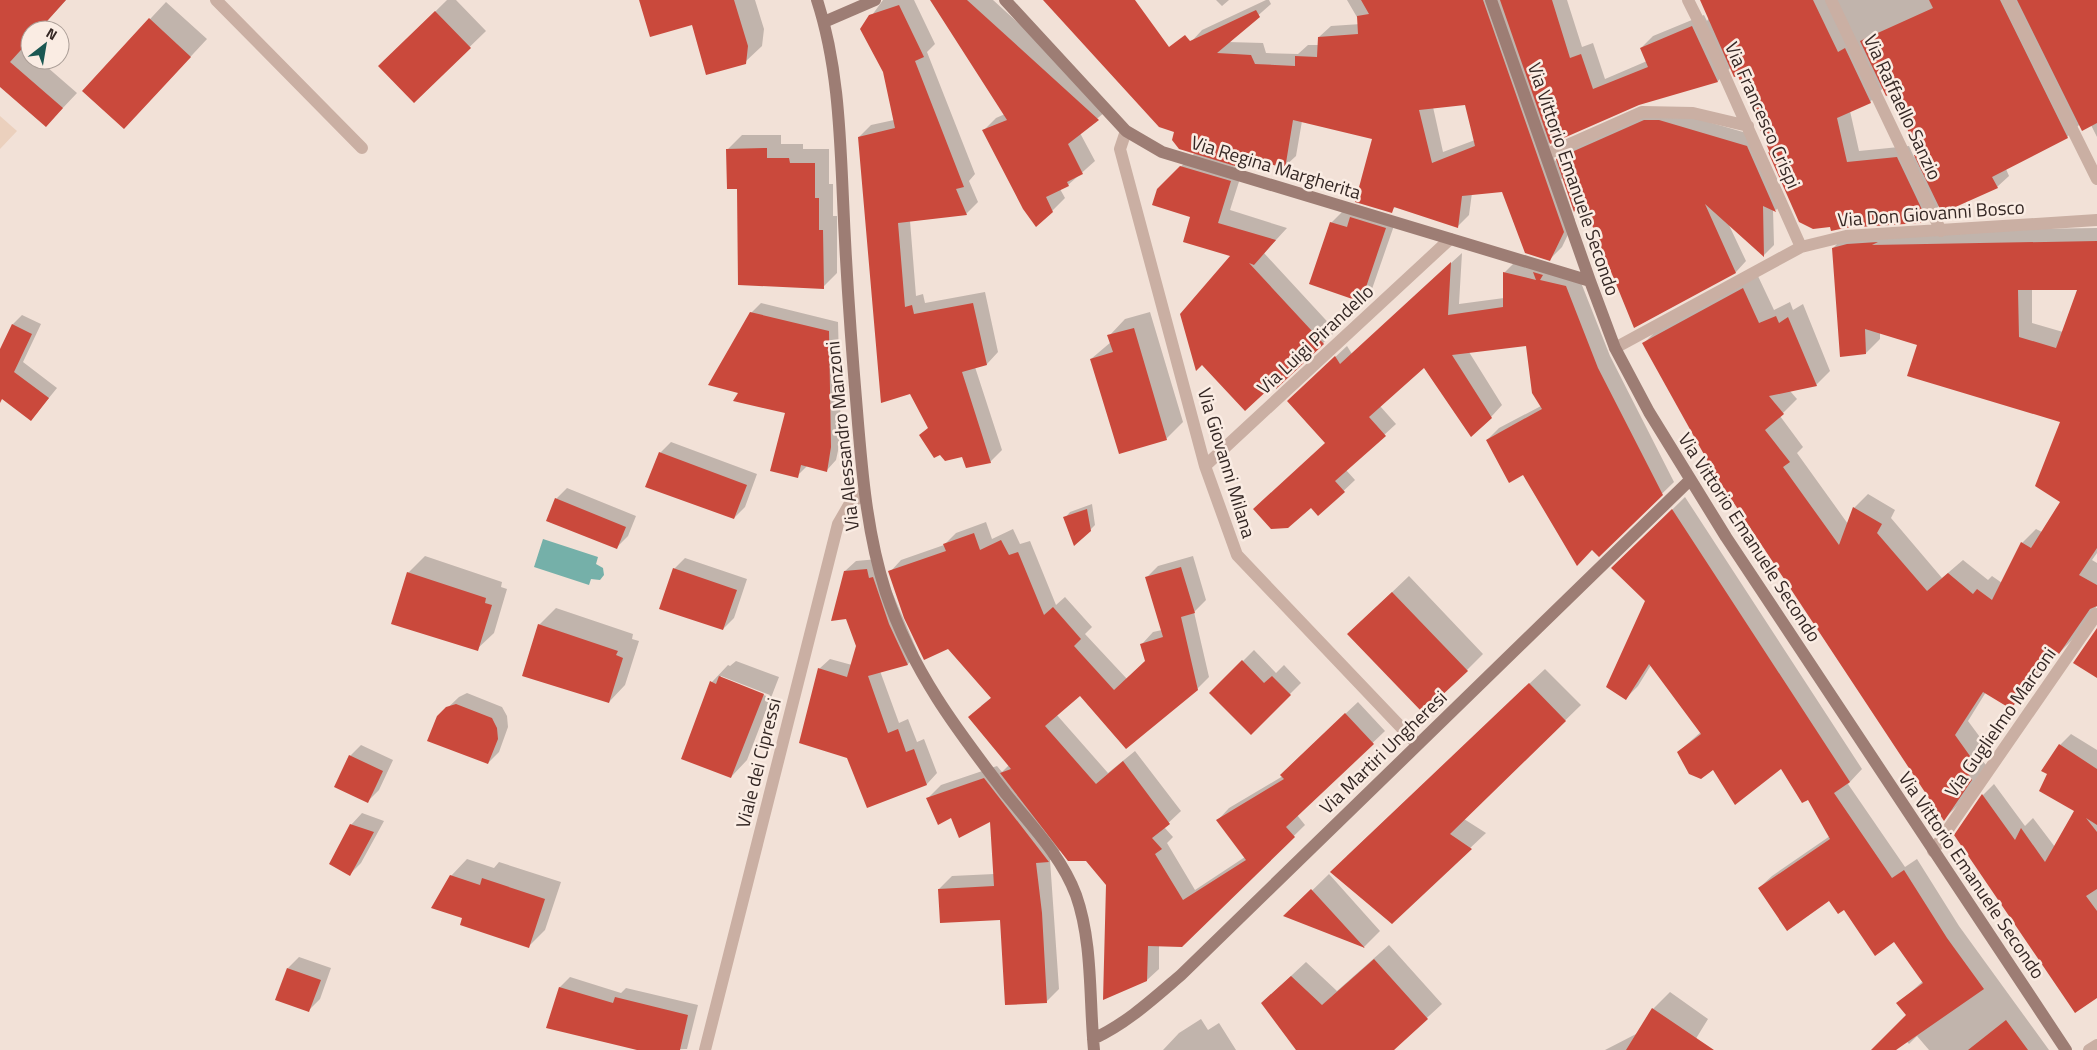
<svg xmlns="http://www.w3.org/2000/svg" width="2097" height="1050" font-family="'Titillium Web',sans-serif">
	<rect width="100%" height="100%" fill="#f2e1d7"/>
	<path fill="#ebd0bd" d="M0,116L17,131L0,149Z"/>
	<path fill="#75b0a9" d="M543,539L598,557L596,564L603,568L604,575L600,580L591,579L589,585L534,567Z"/>
	<path fill="#0003" fill-rule="evenodd" d="M0,0H66L39,30H30V40L24,47L30,52V60H39L77,93L60,111L0,85Z
		M447,0H456L486,31L414,101L380,66Z
		M640,0H755L764,29L762,46L745,62L692,24Z
		M883,0H914L935,44L927,52L975,174L969,181L978,202L966,214L910,221L916,296L923,294L925,303L985,292L998,352L987,364L975,367L1002,450L990,462L963,455L929,427L859,137L871,125L894,120L884,72L862,29Z
		M932,0H993L1111,107L1080,133L1095,161L1068,185L1060,189L1065,198L1052,211L984,130L996,118L1005,114Z
		M1216,0H1229L1222,6Z
		M1266,0H1269L1271,4L1228,42L1263,43L1266,53L1298,54L1308,45H1319V37L1331,26L1361,24L1347,0H1567L1582,47L1593,43L1605,79L1647,61L1641,48L1653,36L1704,15L1707,21L1710,17L1701,0H2097V137L2091,125L2080,124L2067,137L2006,169L2009,176L1997,187L1939,206L1926,219L1831,226L1800,221L1769,152L1771,151L1739,74L1731,67L1718,81L1638,103L1549,143L1555,161L1568,149L1655,110L1670,111L1757,136L1786,200L1776,210L1773,209L1774,245L1764,255L1728,223L1746,261L1736,272L1635,327L1584,201L1575,209L1564,178L1561,179L1575,220L1562,247L1550,259L1503,190L1472,193L1469,215L1457,227L1396,206L1391,211L1374,138L1302,121L1296,156L1284,167L1245,154L1233,166L1243,169L1230,210L1287,228L1264,253L1336,331L1276,387L1232,255L1192,216L1158,189L1196,152L1212,108L1191,42L1202,30ZM1883,88L1891,92L1919,152L1914,157L1909,146L1859,151L1850,111L1870,102ZM1466,104L1475,140L1443,152L1433,107Z
		M166,2L207,39L140,111L83,91Z
		M742,135H781V144H803V149H829V184H833V216H837V273L823,287L738,188L728,149Z
		M1342,212L1397,217L1372,289L1361,300L1331,223Z
		M2097,228V553L2092,560L2097,563V606L2073,639L2059,653L2055,650L2025,694L2011,708L1986,692L1968,721L1988,748L1981,759L1986,765L1958,805L1944,819L1644,343L1658,329L1757,274L1774,310L1790,302L1793,310L1803,304L1830,371L1816,385L1790,391L1797,399L1780,416L1803,447L1797,453L1848,524L1854,508L1868,494L1895,510L1891,518L1942,578L1963,560L1988,580L1992,576L2002,583L2022,543L2036,529L2042,532L2062,501L2061,421L1919,344L1880,332V339L1866,353L1833,248L1847,234L1887,231ZM2079,288L2063,332L2032,323V289Z
		M1462,253L1459,304L1504,298V273L1516,261L1578,275L1610,356L1674,482L1599,555L1523,474L1487,440L1499,428L1541,406L1527,345L1469,352L1502,405L1491,417L1424,366L1380,406L1396,424L1346,470L1355,480L1318,515L1326,443L1300,390L1347,346L1352,354Z
		M761,303L838,322L841,437L836,460L827,470L807,466L797,476L787,412L740,393L751,313Z
		M1150,312L1183,422L1166,439L1091,359L1111,342L1109,336L1125,319Z
		M22,315L41,324L23,362L57,388L31,420L0,396V352L13,324Z
		M671,442L757,474L745,507L734,518L660,453Z
		M567,488L636,516L628,536L617,547L556,499Z
		M1685,497L1862,769L1848,784L1905,867L1917,859L1959,926L2049,1050H1929L1917,1036L1909,1044L1895,1028L1908,1015L1898,1004L1923,981L1894,940L1830,899L1759,888L1772,876L1830,836L1808,799L1781,768L1714,769L1678,752L1701,732L1651,665L1638,686L1626,698L1647,601L1613,568Z
		M1092,504L1095,525L1090,530L1065,518L1070,512Z
		M986,522L992,539L1013,529L1020,544L1030,541L1056,605L1065,597L1092,627L1085,634L1127,679L1146,661L1142,644L1153,632L1162,630L1146,578L1158,566L1193,556L1206,600L1194,612L1209,677L1197,689L1080,695L1056,714L1108,773L1135,751L1181,811L1164,827L1173,837L1167,843L1195,890L1245,857L1218,820L1229,808L1283,776L1293,763L1358,702L1385,731L1297,815L1305,825L1182,945H1159V969L1147,980L1107,884L1086,859L1061,849L1050,860L1059,989L1046,1002L1001,919L939,889L952,876L994,874L991,820L952,816L928,798L941,785L997,766L1002,772L1009,765L981,706L992,697L890,572L901,560L944,545L956,533Z
		M425,556L502,582L501,587L507,589L494,633L477,649L408,573Z
		M685,558L747,579L734,618L723,629L674,569Z
		M878,559L918,653L908,664L880,671L899,723L908,719L917,742L924,739L937,773L927,784L867,806L819,669L830,659L852,665L857,646L845,571L856,561Z
		M1409,576L1483,654L1467,670L1365,618Z
		M556,608L633,634L632,639L639,641L625,685L609,702L539,625Z
		M1254,650L1276,673L1284,665L1301,683L1251,733L1211,693Z
		M736,661L779,677L747,760L731,777L682,758L712,682L728,665L730,666ZM721,676L770,695L769,697L721,679Z
		M1545,669L1581,705L1464,819L1486,833L1391,923L1347,856Z
		M467,693L502,707L507,716L508,727L499,752L488,763L438,717L459,697Z
		M2071,734L2097,750V996L1955,835L1983,795L1994,784L2025,826L2033,818L2055,847L2075,811L2060,745Z
		M361,745L393,760L379,790L368,801L350,756Z
		M362,813L384,821L361,863L350,874L351,825Z
		M467,859L494,868L499,862L561,882L545,930L529,946L463,917L451,876Z
		M1329,874L1380,931L1364,947L1286,916Z
		M1389,945L1442,1004L1392,1050H1297L1262,1003L1306,962L1337,991Z
		M299,957L331,968L320,999L309,1010L288,968Z
		M570,977L621,993L626,988L698,1005L687,1049L642,1050L548,1027L560,987Z
		M1670,992L1708,1019L1689,1050H1605L1638,1033L1653,1009Z
		M1201,1019L1208,1030L1219,1023L1236,1050H1163L1179,1033Z"/>
	<path fill="#ca493c" fill-rule="evenodd" d="M0,0H66L39,30H30V40L10,62L63,108L46,127L0,87Z
		M639,0H734L748,46L746,64L706,75L692,25L650,37Z
		M930,0H967L1099,120L1068,144L1083,174L1067,182L1069,186L1046,197L1053,212L1036,227L1023,209L982,130L1007,120Z
		M1043,0H1135L1169,47L1185,35L1190,41L1256,10L1260,17L1217,53L1251,55L1255,64L1295,66V56L1317,57L1318,37L1358,34L1357,16L1369,14L1361,0H1483L1564,232L1550,261L1525,253L1502,192L1462,196L1458,228L1394,207L1392,213L1355,202L1372,139L1293,120L1285,169L1239,153L1235,166L1179,149L1172,140L1174,132L1159,127ZM1465,105L1475,146L1432,163L1419,110Z
		M1500,0H1552L1570,58L1581,54L1593,89L1648,67L1640,48L1692,26L1718,82L1639,105L1550,144Z
		M1700,0H1813L1838,52L1845,48L1871,103L1837,118L1847,162L1897,157L1927,220L1920,223L1845,228L1831,231L1830,227L1813,229L1799,222L1768,152L1770,153L1738,76L1734,77Z
		M1929,0H2000L2068,138L1992,177L1998,188L1942,213L1914,155H1919L1891,93L1886,96L1860,41L1933,8Z
		M2017,0H2097V123L2082,131Z
		M899,5L924,57L915,61L964,187L956,189L967,215L898,223L905,307L912,305L914,314L973,303L987,365L962,372L991,463L966,468L962,457L945,461L940,455L934,458L919,435L928,428L910,394L881,403L858,137L895,128L883,72L860,29L869,15Z
		M435,11L471,48L414,103L378,66Z
		M149,18L191,57L124,129L82,91Z
		M1644,120H1659L1747,146L1776,212L1763,206L1764,257L1705,204L1736,273L1634,328L1581,198L1574,212L1556,159Z
		M767,148V158H789L790,163H815V198H819V230H823L824,289L738,285L737,189H727L726,149Z
		M1180,166L1231,181L1218,223L1276,240L1254,265L1249,263L1324,344L1276,389L1273,385L1245,411L1202,365L1196,371L1180,314L1230,256L1183,242L1190,217L1152,205L1157,189Z
		M1350,217L1386,228L1361,302L1309,284L1330,222L1347,227Z
		M2097,241V548L2079,575L2097,585V606L2090,609L2059,654L2052,650L2011,709L1983,692L1955,735L1975,763L1968,773L1972,780L1944,821L1716,476L1642,343L1743,288L1759,323L1776,316L1779,323L1788,317L1817,386L1769,396L1784,414L1765,430L1790,462L1783,467L1839,545L1853,507L1882,524L1877,533L1927,591L1948,573L1973,594L1977,589L1992,600L2021,542L2031,548L2060,502L2035,486L2060,422L1907,376L1917,345L1865,329L1866,354L1840,357L1832,248L1847,244L1878,242L1872,245ZM2018,290H2077L2056,348L2019,337Z
		M1451,262L1448,315L1503,307V272L1536,280L1533,272L1543,275L1540,280L1566,286L1598,368L1663,495L1599,557L1592,550L1577,566L1523,475L1509,483L1486,440L1542,409L1532,393L1526,346L1452,355L1492,418L1471,437L1424,368L1369,417L1386,436L1335,481L1345,492L1318,516L1311,508L1288,528L1271,529L1253,509L1325,443L1287,401L1335,356L1340,364Z
		M750,312L829,331L831,447L827,472L801,465L798,478L770,471L785,413L733,401L738,393L708,385Z
		M12,324L32,334L14,372L49,398L31,421L2,399L0,403V349Z
		M1134,328L1167,440L1119,454L1090,359L1113,352L1107,335Z
		M659,452L747,485L734,519L645,487Z
		M555,498L626,527L617,549L546,521Z
		M1087,509L1091,531L1074,546L1063,517Z
		M1672,509L1850,782L1834,793L1892,878L1904,870L1947,938L1984,989L1896,1050H1871L1906,1015L1896,1003L1923,983L1894,942L1875,956L1844,910L1838,914L1829,901L1787,931L1758,888L1830,839L1808,800L1802,803L1781,769L1735,805L1713,770L1701,779L1689,774L1677,752L1701,734L1649,664L1626,700L1606,687L1645,601L1611,568Z
		M974,533L980,550L1001,540L1009,555L1018,552L1044,615L1053,607L1081,639L1074,646L1114,690L1145,661L1140,644L1163,637L1145,577L1181,567L1195,613L1181,617L1198,690L1126,749L1080,696L1045,726L1096,784L1123,761L1170,824L1152,838L1162,849L1155,854L1183,900L1246,860L1216,820L1284,779L1280,775L1345,713L1374,744L1286,827L1295,837L1182,947L1148,946L1147,981L1103,1000L1106,885L1086,861H1068L1000,773L1011,769L968,717L991,698L948,649L924,660L904,618L888,571L946,551L943,544Z
		M673,568L737,590L723,630L659,609Z
		M867,569L869,578L873,577L889,624L908,665L868,676L888,733L898,729L906,752L914,749L927,785L867,808L847,758L799,743L818,668L847,677L856,646L846,619L831,621L844,571Z
		M407,572L486,598L485,603L492,605L478,651L391,624Z
		M1392,592L1468,671L1423,713L1347,634Z
		M538,624L618,651L616,655L623,658L609,703L522,676Z
		M2097,628V678L2073,663Z
		M1242,660L1264,683L1272,676L1291,695L1251,735L1209,693Z
		M719,676L764,694L731,778L681,759L710,681L716,684Z
		M1529,683L1566,721L1450,834L1472,849L1392,924L1330,872Z
		M456,704L492,718L497,728L498,739L488,764L427,741L437,716L446,707Z
		M2059,744L2097,769V825L2086,818L2097,832V889L2086,896L2097,911V998L2075,1013L1954,835L1982,794L2015,840L2021,828L2045,862L2074,811L2039,791L2047,774L2041,771Z
		M349,755L383,771L368,803L334,787Z
		M984,778L1049,862L1036,863L1042,913L1047,1003L1005,1005L1000,920L940,923L938,889L994,886L990,822L959,838L951,818L938,825L926,798Z
		M350,824L374,832L350,876L329,864Z
		M450,875L480,885L482,878L545,899L529,948L460,925L462,918L431,908Z
		M1311,889L1365,948L1283,916Z
		M1374,959L1428,1019L1394,1050H1296L1261,1003L1291,976L1322,1005Z
		M287,968L321,980L309,1012L275,1000Z
		M559,987L613,1003L615,997L688,1015L680,1050H637L546,1028Z
		M1652,1008L1714,1050H1626Z
		M2006,1020L2028,1050H1968Z"/>
	<g fill="none" stroke-linecap="round" stroke-linejoin="round">
		<path stroke="#caafa3" stroke-width="12" d="M216,0L362,148
			M1688,0L1714,52L1801,247
			M1831,0L1941,231
			M2008,0L2097,179
			M1126,131L1120,149L1205,466L1237,555L1417,744
			M1545,155L1642,112L1693,113L1748,126
			M1615,348L1801,247L1846,236L2097,220
			M1205,466L1450,239
			M1933,851L2097,614
			M705,1050L838,524L849,505L864,493
			M2089,1050L2097,1045"/>
		<path stroke="#9d7d74" stroke-width="12" d="M817,0C838,64 840,133 843,199C846,270 851,341 857,411C862,473 867,534 886,593C912,671 957,730 1006,794C1031,825 1062,857 1076,895C1093,943 1089,999 1094,1050
			M1005,0L1126,131L1162,152L1590,281
			M1491,0L1590,281L1615,348L1649,412L1726,537L2066,1050
			M824,22L875,0
			M1093,1039C1126,1024 1153,999 1181,975L1690,480"/>
	</g>
	<g text-anchor="middle" stroke-width="5" stroke-linejoin="round" paint-order="stroke">
		<g font-size="19" fill="#352825" stroke="#faece3">
			<text transform="translate(1903 107) rotate(65)" y="7">Via Raffaello Sanzio</text>
			<text transform="translate(1763 115) rotate(66)" y="7">Via Francesco Crispi</text>
			<text transform="translate(1276 167) rotate(17)" y="7">Via Regina Margherita</text>
			<text transform="translate(1574 179) rotate(71)" y="7">Via Vittorio Emanuele Secondo</text>
			<text transform="translate(1931 213) rotate(-4)" y="7">Via Don Giovanni Bosco</text>
			<text transform="translate(1315 339) rotate(-43)" y="7">Via Luigi Pirandello</text>
			<text transform="translate(842 436) rotate(-96)" y="7">Via Alessandro Manzoni</text>
			<text transform="translate(1227 463) rotate(73)" y="7">Via Giovanni Milana</text>
			<text transform="translate(1750 537) rotate(57)" y="7">Via Vittorio Emanuele Secondo</text>
			<text transform="translate(2000 722) rotate(-55)" y="7">Via Guglielmo Marconi</text>
			<text transform="translate(1383 752) rotate(-44)" y="7">Via Martiri Ungheresi</text>
			<text transform="translate(758 763) rotate(-76)" y="7">Viale dei Cipressi</text>
			<text transform="translate(1972 875) rotate(56)" y="7">Via Vittorio Emanuele Secondo</text>
		</g>
	</g>
	<g transform="translate(45 45) rotate(31)"><circle r="24" fill="#faece3" stroke="#ab9e97"/>
	<path d="M0-4L9 19L0 12L-9 19Z" fill="#1a5752"/>
	<text y="-8" font-size="14" font-weight="bold" text-anchor="middle" fill="#352825">N</text>
	</g>
</svg>
